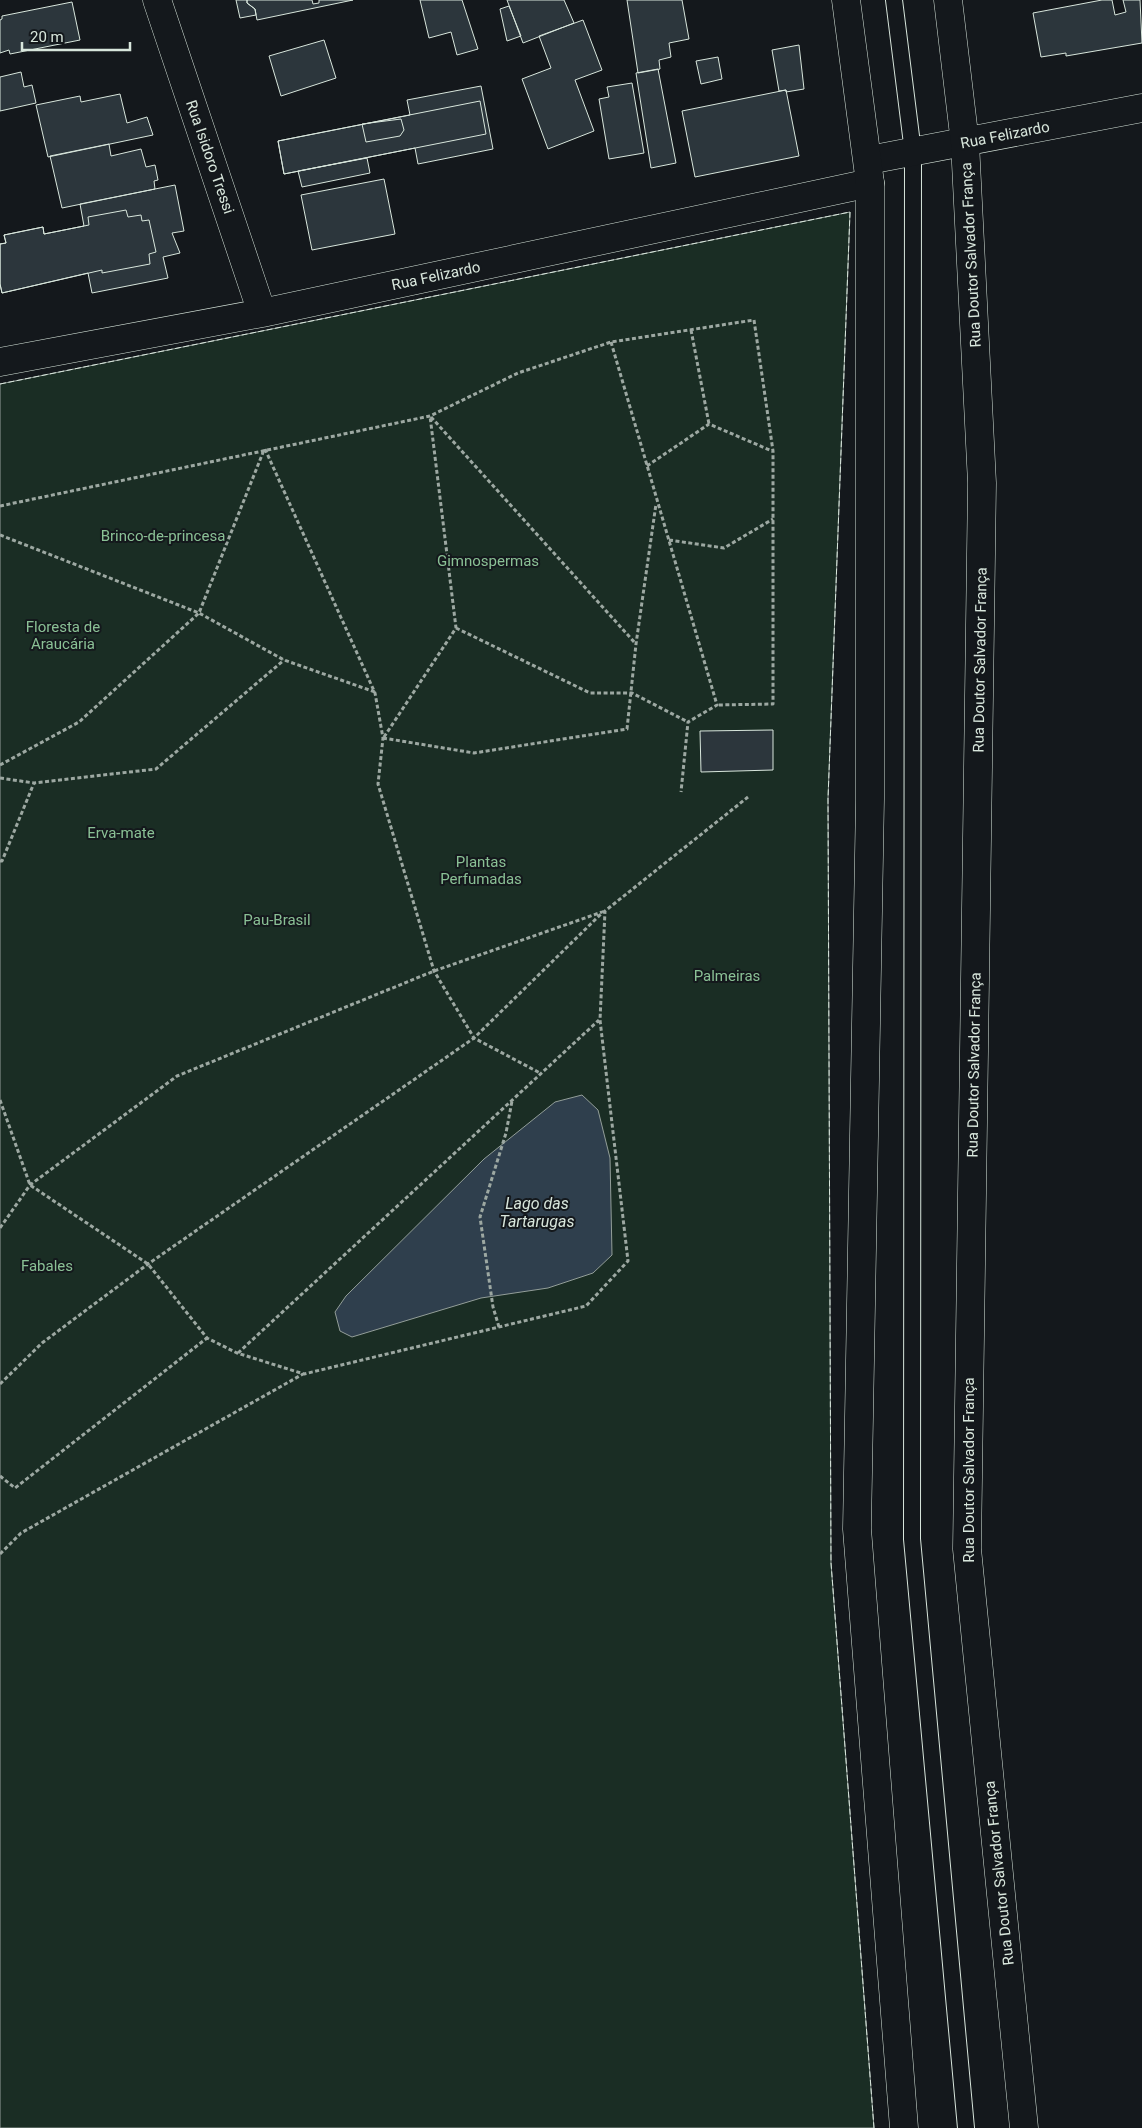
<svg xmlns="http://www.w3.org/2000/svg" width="1142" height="2128" font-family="Roboto,sans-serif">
	<rect width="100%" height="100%" fill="#14181c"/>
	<path fill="#1a2d24" stroke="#939e99" d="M850,212L828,799L831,1563L874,2128H0V384Z"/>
	<path fill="#2f3f4d" stroke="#939e99" d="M582,1095L598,1110L610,1158L612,1255L593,1273L548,1288L481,1298L352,1337L340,1331L335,1312L346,1296L484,1159L555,1102Z"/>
	<path fill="#2c363c" stroke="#d8e6dc" d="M236,0H247V3L255,9L256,15L240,18Z
		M247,0H312L313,4L319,3V0H353L257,20L255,9L247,3Z
		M420,0H462L478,49L457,55L451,32L429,38Z
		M507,0H564L574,23L523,43Z
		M627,0H682L689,39L669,43L671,57L659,60L660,69L638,73Z
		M1102,0H1112L1115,15L1126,12L1123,0H1140L1142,43L1066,56V53L1041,57L1033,13Z
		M72,2L80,40L10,54L9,50L0,53V20L2,19V16Z
		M509,6L521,36L507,41L500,9Z
		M583,20L602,70L575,80L594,131L548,149L522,79L551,68L539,36Z
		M324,40L336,78L281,96L269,56Z
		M799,45L804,89L786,92V90L779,91L772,50Z
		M718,57L722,79L701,84L696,61Z
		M658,69L676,163L651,168L636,73Z
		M21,72L24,87L32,85L36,103L0,111V77Z
		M632,83L644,153L609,159L599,99L609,97L607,87Z
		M481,86L493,149L418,164L415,148L284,174L278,141L410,115L407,100Z
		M786,90L799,156L695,177L682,111Z
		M120,94L127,123L147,117L153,135L48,157L36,105L80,96L81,102Z
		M480,101L486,134L284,174L278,141Z
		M401,119L404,130L400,136L366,142L362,124Z
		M109,144L111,156L141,149L146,167L155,165L158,180L154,181L155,189L62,208L50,156Z
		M367,158L370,173L302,187L298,171Z
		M384,179L395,234L312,250L301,195Z
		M175,185L184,231L172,233L180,253L163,257L168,278L92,293L88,273L2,293L0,284V244L6,243L4,235L43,227L44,234L84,226L80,204Z
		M126,210L128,217L141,215L142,221L149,220L156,252L149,254L150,264L102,273V270L2,293L0,284V244L6,243L4,235L43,227L44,234L89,225L88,217Z
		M773,730V770L701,772L700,731Z"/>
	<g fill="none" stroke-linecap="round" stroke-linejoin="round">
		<g stroke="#d8e6dc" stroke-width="18">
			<path id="service" d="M894,0L913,152L912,1539L966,2128"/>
		</g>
		<g stroke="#d8e6dc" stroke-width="29">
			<path id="minor" d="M157,0L262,313
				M0,362L262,313L870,183"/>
		</g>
		<g stroke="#d8e6dc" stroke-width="29">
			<path id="secondary" d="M869,160L1142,108"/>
		</g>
		<g stroke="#d8e6dc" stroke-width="29">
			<path id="primary" d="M846,0L870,183V799L857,1529L904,2128
				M948,0L965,143L982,483L967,1549L1024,2128"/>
		</g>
		<path stroke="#9da8a2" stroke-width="3" stroke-dasharray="4 2.5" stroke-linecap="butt" d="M691,330L709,424
			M611,342L717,705L688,722L681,792
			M431,417L636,644
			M265,449L375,693L383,738L378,784L434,971L474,1038L540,1073
			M647,466L709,424L772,451
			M0,506L430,416L518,373L611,342L754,320L773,451V704L717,705
			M0,535L199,613L284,660L375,692
			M669,540L724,548L773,519
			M456,628L590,693H632L688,722
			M384,737L456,628L430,416
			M383,738L474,753L627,729L636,644L656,504
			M0,765L79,722L199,613L264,450
			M0,778L34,783L156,769L284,660
			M0,861H2L34,783
			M0,1100L30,1185L148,1264L207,1338L237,1353L304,1374L586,1306L628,1261L600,1020L605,911L748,797
			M0,1228L30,1185L177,1076L434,971L602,912
			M499,1327L493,1307L480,1217L506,1133L512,1101
			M238,1353L599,1020
			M0,1384L42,1343L148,1264L474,1038L604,911
			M0,1476L15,1488L207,1338
			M0,1554L21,1533L303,1374"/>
		<use href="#service" stroke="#14181c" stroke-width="16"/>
		<use href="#minor" stroke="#14181c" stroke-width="28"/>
		<use href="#secondary" stroke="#14181c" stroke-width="28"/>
		<use href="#primary" stroke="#14181c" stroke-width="28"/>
		<path stroke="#d8e6dc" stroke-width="1" stroke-dasharray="6 2.5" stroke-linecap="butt" d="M0,384L850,212L828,799L831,1563L874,2128"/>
	</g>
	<g text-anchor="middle" stroke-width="4" stroke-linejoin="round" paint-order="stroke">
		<g font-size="15" fill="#d8e6dc" stroke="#14181c">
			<text transform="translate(1005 135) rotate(-11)" y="5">Rua Felizardo</text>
			<text transform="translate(210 157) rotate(71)" y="5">Rua Isidoro Tressi</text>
			<text transform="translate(971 255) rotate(-93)" y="5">Rua Doutor Salvador França</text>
			<text transform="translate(436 276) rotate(-12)" y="5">Rua Felizardo</text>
			<text transform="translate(980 660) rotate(-89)" y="5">Rua Doutor Salvador França</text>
			<text transform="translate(974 1065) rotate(-89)" y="5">Rua Doutor Salvador França</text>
			<text transform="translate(969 1470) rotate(-90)" y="5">Rua Doutor Salvador França</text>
			<text transform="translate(999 1873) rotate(-96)" y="5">Rua Doutor Salvador França</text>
		</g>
		<g font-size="15" fill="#8ac095" stroke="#14181c">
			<text x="163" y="541">Brinco-de-princesa</text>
			<text x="488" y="566">Gimnospermas</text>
			<text x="63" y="632">Floresta de<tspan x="63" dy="17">Araucária</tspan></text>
			<text x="121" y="838">Erva-mate</text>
			<text x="481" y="867">Plantas<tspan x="481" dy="17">Perfumadas</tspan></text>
			<text x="277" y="925">Pau-Brasil</text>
			<text x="727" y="981">Palmeiras</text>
			<text x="47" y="1271">Fabales</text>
		</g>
		<g font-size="16" font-style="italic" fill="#d8e6dc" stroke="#14181c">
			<text x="537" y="1209">Lago das<tspan x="537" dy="18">Tartarugas</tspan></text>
		</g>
	</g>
	<path d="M22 42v8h108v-8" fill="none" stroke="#d8e6dc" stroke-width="2.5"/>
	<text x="30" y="42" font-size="15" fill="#d8e6dc" stroke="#14181c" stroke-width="4" paint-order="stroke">20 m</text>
</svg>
